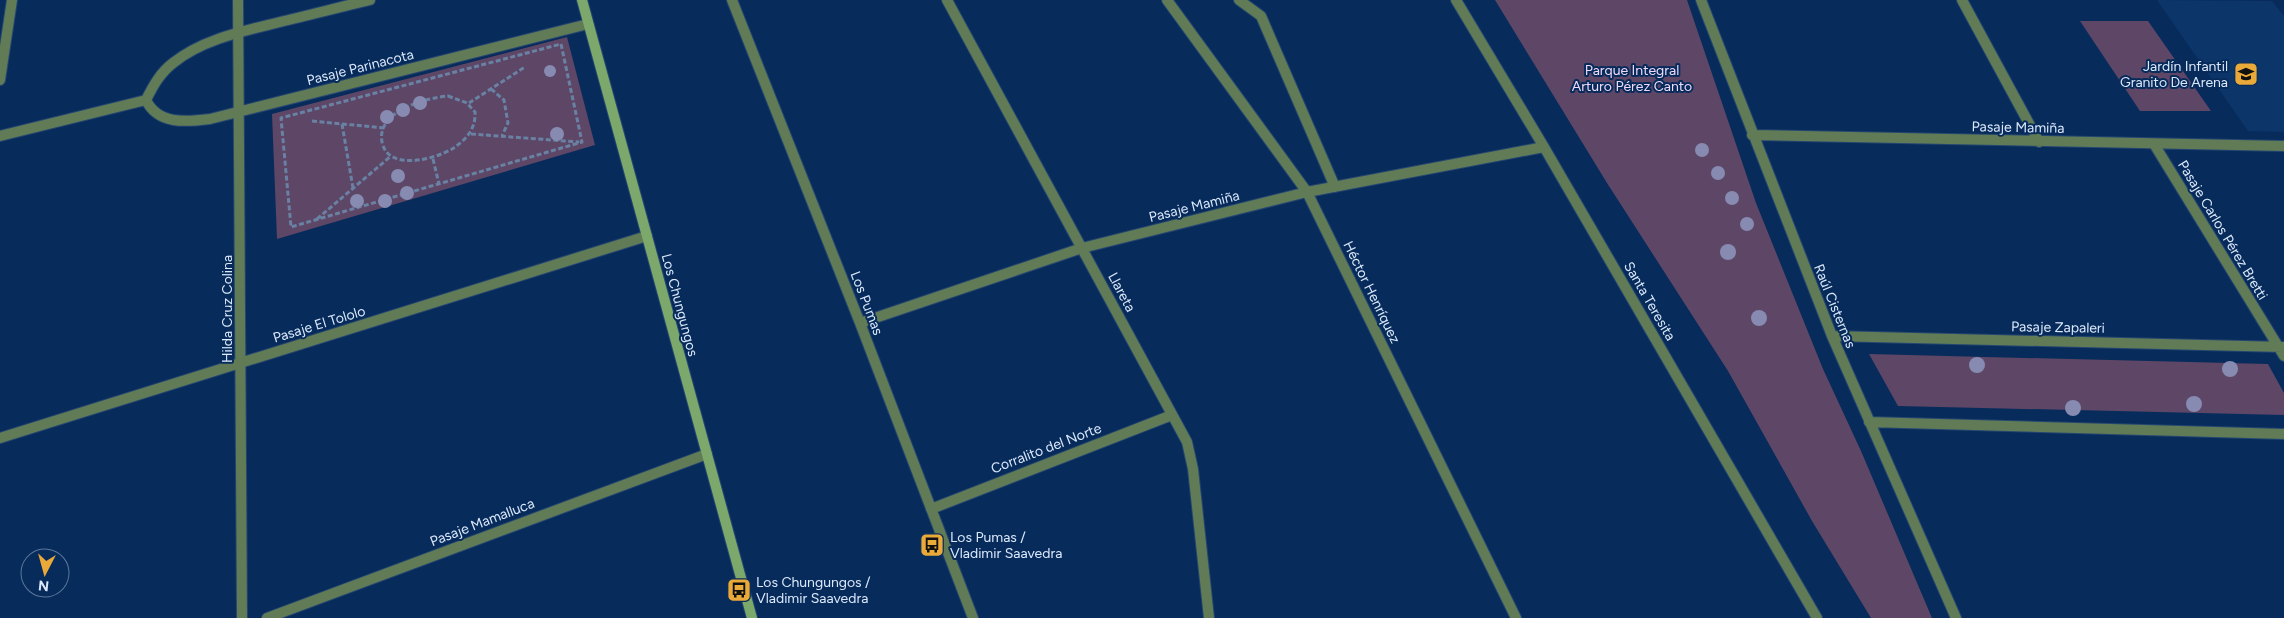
<svg xmlns="http://www.w3.org/2000/svg" width="2284" height="618" font-family="Figtree,sans-serif">
	<rect width="100%" height="100%" fill="#072b5b"/>
	<path fill="#0c356a" d="M2157,0L2272,1L2284,16V132L2248,131Z"/>
	<path fill="#5e4666" d="M1495,0H1687L1756,203L1823,369L1861,451L1932,618H1871L1812,521L1728,371L1607,183Z
		M2080,21H2148L2211,111H2140Z
		M567,37L595,145L277,239L272,114Z
		M1869,354L2268,364L2284,393V415L1898,406Z"/>
	<g fill="none" stroke-linecap="round" stroke-linejoin="round">
		<g stroke="#254671" stroke-width="12">
			<path id="street" d="M238,0L242,618
				M370,0C340,7 310,15 280,22C244,31 203,39 173,63C160,73 153,86 146,100C158,125 186,122 210,119L588,24
				M732,0L860,323L973,618
				M947,0L1187,442L1193,469L1209,618
				M1167,0L1307,192L1516,618
				M1239,0L1261,16L1335,187
				M1456,0L1544,147L1817,618
				M1701,0L1832,336L1956,618
				M1962,0L2039,142
				M0,80L12,0
				M1752,135L2284,146
				M0,136L146,100
				M2154,144L2284,356
				M860,323L1082,248L1307,192L1544,147
				M1832,336L2284,347
				M1869,422L2284,434
				M0,438L647,236
				M931,509L1172,415
				M267,618L707,454"/>
		</g>
		<g stroke="#254671" stroke-width="12">
			<path id="secondary" d="M582,0L752,618"/>
		</g>
		<path stroke="#6982a4" stroke-width="3" stroke-dasharray="5 2.5" stroke-linecap="butt" d="M561,44L582,142L291,227L281,118Z
			M491,89L504,100L508,123L502,136
			M448,96L467,103L475,112C476,129 466,140 452,149C435,159 388,172 382,142C376,111 426,98 448,96Z
			M469,103L525,67
			M312,121L384,128
			M342,124L353,188
			M471,134L579,142
			M433,159L439,184
			M317,219L391,156"/>
		<use href="#street" stroke="#607b56" stroke-width="10"/>
		<use href="#secondary" stroke="#7ca86c" stroke-width="10"/>
	</g>
	<g fill="#878bb1">
		<circle cx="550" cy="71" r="6"/>
		<circle cx="420" cy="103" r="7"/>
		<circle cx="403" cy="110" r="7"/>
		<circle cx="387" cy="117" r="7"/>
		<circle cx="557" cy="134" r="7"/>
		<circle cx="1702" cy="150" r="7"/>
		<circle cx="1718" cy="173" r="7"/>
		<circle cx="398" cy="176" r="7"/>
		<circle cx="407" cy="193" r="7"/>
		<circle cx="1732" cy="198" r="7"/>
		<circle cx="357" cy="201" r="7"/>
		<circle cx="385" cy="201" r="7"/>
		<circle cx="1747" cy="224" r="7"/>
		<circle cx="1728" cy="252" r="8"/>
		<circle cx="1759" cy="318" r="8"/>
		<circle cx="1977" cy="365" r="8"/>
		<circle cx="2230" cy="369" r="8"/>
		<circle cx="2194" cy="404" r="8"/>
		<circle cx="2073" cy="408" r="8"/>
	</g>
	<defs>
		<g id="school-square" transform="scale(1.25)"><rect x="-9" y="-9" width="18" height="18" rx="4" fill="#eaaa39" stroke="#072b5b"/><path d="M0-5L7-2L0 1L-7-2ZM-4 1L0 2.5L4 1V4Q0 6-4 4Z" fill="#111"/></g>
		<g id="bus-square" transform="scale(1.25)"><rect x="-9" y="-9" width="18" height="18" rx="4" fill="#eaaa39" stroke="#072b5b"/><path d="M-5-6H5V4H4V6H2V4H-2V6H-4V4H-5ZM-3.5-4V0h7V-4ZM-3.5 1.2v1.5H-2V1.2ZM2 1.2v1.5H3.5V1.2Z" fill="#111"/></g>
	</defs>
	<g fill-rule="evenodd">
		<use href="#school-square" x="2246" y="74"/>
		<use href="#bus-square" x="932" y="545"/>
		<use href="#bus-square" x="739" y="590"/>
	</g>
	<g text-anchor="middle" stroke-width="4" stroke-linejoin="round" paint-order="stroke">
		<g font-size="14" fill="#dce9fb" stroke="#072b5b" text-anchor="start">
			<text x="2228" y="71" text-anchor="end">Jardín Infantil<tspan x="2228" dy="16">Granito De Arena</tspan></text>
			<text x="950" y="542">Los Pumas /<tspan x="950" dy="16">Vladimir Saavedra</tspan></text>
			<text x="756" y="587">Los Chungungos /<tspan x="756" dy="16">Vladimir Saavedra</tspan></text>
		</g>
		<g font-size="14" fill="#dce9fb" stroke="#072b5b">
			<text transform="translate(360 67) rotate(-14)" y="5">Pasaje Parinacota</text>
			<text transform="translate(2018 127) rotate(1)" y="5">Pasaje Mamiña</text>
			<text transform="translate(1194 206) rotate(-14)" y="5">Pasaje Mamiña</text>
			<text transform="translate(2223 230) rotate(59)" y="5">Pasaje Carlos Pérez Bretti</text>
			<text transform="translate(1122 292) rotate(62)" y="5">Llareta</text>
			<text transform="translate(1372 292) rotate(64)" y="5">Héctor Henríquez</text>
			<text transform="translate(1650 301) rotate(60)" y="5">Santa Teresita</text>
			<text transform="translate(867 303) rotate(69)" y="5">Los Pumas</text>
			<text transform="translate(680 305) rotate(75)" y="5">Los Chungungos</text>
			<text transform="translate(1835 306) rotate(68)" y="5">Raúl Cisternas</text>
			<text transform="translate(227 309) rotate(-90)" y="5">Hilda Cruz Colina</text>
			<text transform="translate(319 324) rotate(-17)" y="5">Pasaje El Tololo</text>
			<text transform="translate(2058 327) rotate(1)" y="5">Pasaje Zapaleri</text>
			<text transform="translate(1046 448) rotate(-21)" y="5">Corralito del Norte</text>
			<text transform="translate(482 522) rotate(-21)" y="5">Pasaje Mamalluca</text>
		</g>
		<g font-size="14" fill="#f0daf7" stroke="#072b5b">
			<text x="1632" y="75">Parque Integral<tspan x="1632" dy="16">Arturo Pérez Canto</tspan></text>
		</g>
	</g>
	<g transform="translate(45 573) rotate(186)"><circle r="24" fill="#072b5b" stroke="#5c779b"/>
	<path d="M0-4L9 19L0 12L-9 19Z" fill="#eaaa39"/>
	<text y="-8" font-size="14" font-weight="bold" text-anchor="middle" fill="#dce9fb">N</text>
	</g>
</svg>
